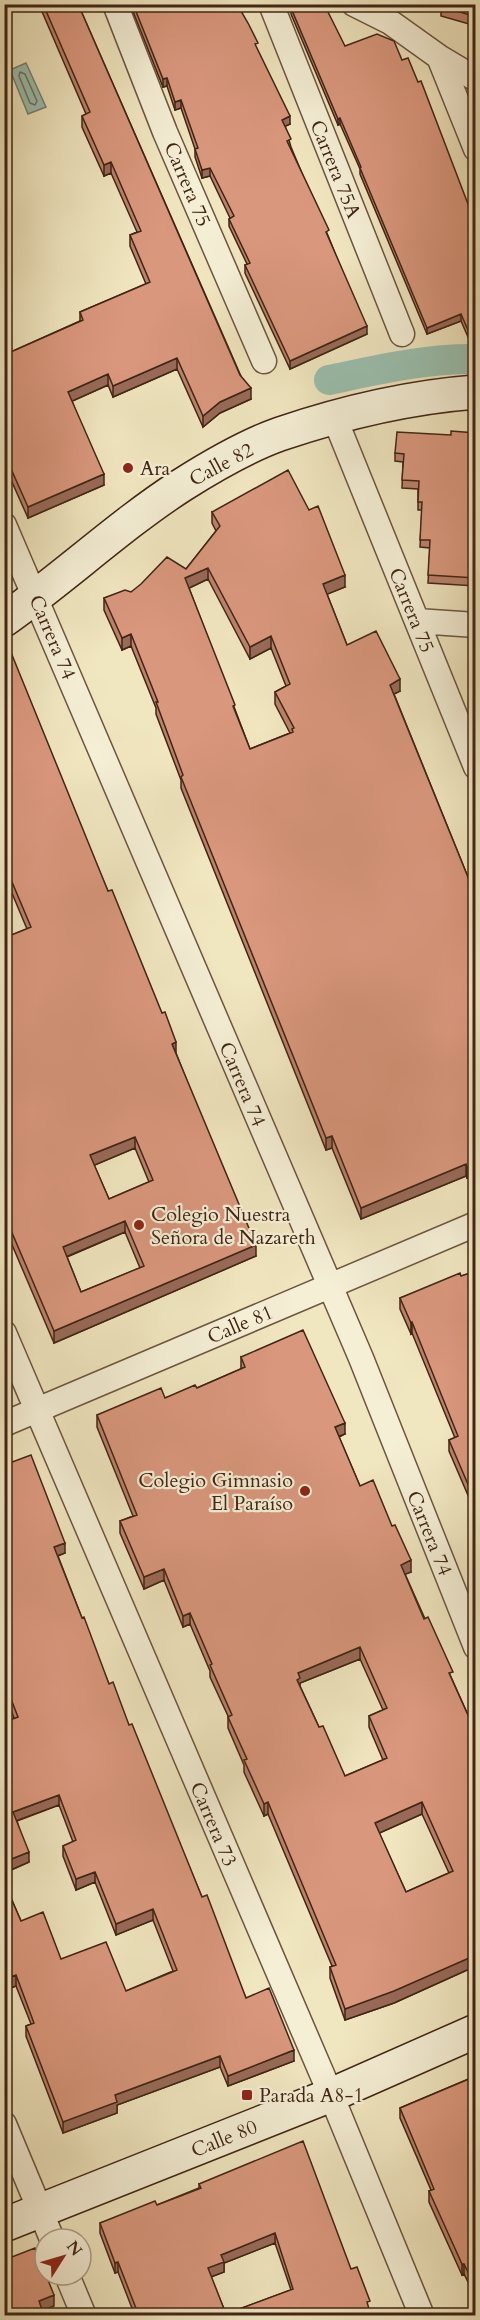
<svg xmlns="http://www.w3.org/2000/svg" width="480" height="2320" font-family="Cardo,serif">
	<rect width="100%" height="100%" fill="#f0e6c0"/>
	<filter id="stains"><feTurbulence type="fractalNoise" baseFrequency=".00333" numOctaves="4"/><feColorMatrix values="0 0 0 0 .2 0 0 0 0 .09 0 0 0 0 .02 0 0 0 .5 -.17"/></filter>
	<radialGradient id="worn" r=".72"><stop offset=".6" stop-color="#630" stop-opacity="0"/><stop offset="1" stop-color="#630" stop-opacity=".3"/></radialGradient>
	<path fill="#9ac0af" stroke="#768271" stroke-width="1.5" d="M26,63L46,107L28,114L10,70Z"/>
	<g fill="none" stroke-linecap="round" stroke-linejoin="round">
		<path stroke="#6d7262" stroke-width="1.5" d="M20,72L25,74L37,101L35,105L30,103L19,76Z"/>
		<path stroke="#9ac0af" stroke-width="30" d="M329,380C377,370 426,358 476,359"/>
		<g stroke="#6c553f" stroke-width="27">
			<path id="street" d="M115,4L165,132L264,361
				M271,4L402,334
				M354,4L390,22L439,57L476,79
				M439,57L476,149
				M335,419L476,767
				M4,525L361,1358L476,1647
				M417,621L476,625
				M4,1333L331,2095L422,2316
				M4,1424L476,1224
				M4,2124L52,2239
				M67,2275L84,2316"/>
		</g>
		<g stroke="#402514" stroke-width="36">
			<path id="secondary" d="M4,620C65,577 120,525 182,485C212,466 246,446 280,434C342,413 410,397 476,392
				M4,2225L331,2095L476,2031"/>
		</g>
		<use href="#street" stroke="#f5efd6" stroke-width="24"/>
		<use href="#secondary" stroke="#f5efd6" stroke-width="33"/>
	</g>
	<path fill="#bb826c" stroke="#402514" stroke-width="1.5" fill-rule="evenodd" d="M32,4H78L251,399L220,413L203,427L177,369L113,397L108,385L72,401L104,485L28,518L4,464V355L80,321V312L146,284L130,246V235L137,232L111,173L104,176L82,127V116L86,114L40,7L34,9Z
		M130,4H237L290,124L285,126L291,147L329,238L367,334L290,369L245,273V265L247,264L229,226V219L230,218L210,176L202,178L195,157V149L181,108L175,110L167,86L163,87Z
		M476,4V26L441,16V6Z
		M291,8L345,46L402,60L476,225L468,337L461,321L427,334L360,174V169L340,124L338,125L291,14Z
		M476,433V586L428,583L430,548L420,547L422,510H418V489L402,488L403,462L395,461V453L451,435Z
		M212,512L345,587L327,594L347,645L400,691L394,694L476,897V1175L467,1178L466,1176L361,1219L332,1148L326,1150L181,788V780L156,714V708L131,646L122,650L104,610V598L131,592L186,569L216,531L212,523ZM208,579L250,659L271,648L286,686L275,692V704L290,733L250,749L189,588Z
		M4,652L108,891L176,1053L256,1256L54,1343L4,1226V938L27,929L4,874ZM135,1148L149,1182L109,1199L94,1165ZM125,1232L140,1268L81,1292L67,1257Z
		M476,1271V1514L449,1451V1440L455,1438L412,1333L411,1334L400,1309V1298Z
		M241,1357L345,1434L339,1437L360,1486L411,1572L405,1574L476,1733V1966L394,2003L345,2020L330,1978V1967L332,1966L268,1814L264,1816L244,1772V1765L228,1728V1716L210,1677V1671L190,1624L183,1627L164,1580L144,1589L120,1533V1521L133,1516L97,1427V1415L165,1398L197,1388L241,1369ZM360,1659L383,1710L369,1716V1727L383,1760L345,1776L319,1727L300,1686V1683ZM422,1814L449,1873L406,1892L379,1833Z
		M4,1465L65,1553L58,1556L82,1618L109,1684L129,1725L202,1897L246,1998L294,2061L228,2086L220,2067L117,2105V2113L63,2133L26,2036V2026L31,2024L16,1986L5,1990L4,1989V1882L21,1921L61,1959L126,1991L173,1971L153,1920L116,1935L95,1882L76,1890L63,1856V1846L73,1842L59,1805L17,1821L29,1862L4,1873L14,1718L4,1692Z
		M476,2076V2298L464,2274L462,2275L429,2202V2191L431,2190L400,2118V2108Z
		M199,2184L351,2269L371,2316H135L118,2272L115,2273L100,2233V2223L157,2205L199,2188ZM275,2243L291,2290L226,2314L211,2277L224,2272V2263Z"/>
	<path fill="#986a58" stroke="#402514" stroke-width="1.5" d="M34,4H40V7L34,9Z
		M167,78V86L163,87V79Z
		M181,100V108L175,110V102Z
		M290,116V124L282,128V120Z
		M340,118V124L338,125V119Z
		M111,162V173L104,176V165Z
		M210,168V176L202,178V170Z
		M461,314V321L427,334V328Z
		M367,326V334L290,369V361Z
		M476,327V333L468,337V330Z
		M177,358V369L113,397V386Z
		M108,374V385L68,403V392Z
		M251,388V399L220,413L203,427V416L220,402Z
		M104,474V485L28,518V507Z
		M208,568V579L185,590V578Z
		M345,575V587L323,596V584Z
		M131,634V646L122,650V638Z
		M271,636V648L250,659V647Z
		M400,679V691L390,696V685Z
		M176,1042V1054L172,1044Z
		M332,1136V1148L326,1150V1138Z
		M135,1137V1148L90,1167V1155Z
		M476,1163V1175L467,1178V1167Z
		M466,1164V1176L361,1219V1208Z
		M125,1221V1232L63,1258V1247Z
		M256,1245V1256L54,1343V1331Z
		M412,1322V1333L411,1334V1323Z
		M345,1423V1434L335,1438V1427Z
		M65,1543V1553L54,1557V1547Z
		M411,1560V1572L401,1576V1565Z
		M164,1569V1580L144,1589V1577Z
		M190,1613V1624L183,1627V1616Z
		M360,1647V1659L300,1683V1690L297,1691L298,1673Z
		M59,1795V1805L13,1822V1812Z
		M268,1802V1814L264,1816V1804Z
		M422,1802V1814L375,1835V1823Z
		M29,1852V1862L4,1873V1862Z
		M95,1872V1882L76,1890V1879Z
		M153,1909V1920L116,1935V1924Z
		M476,1955V1966L394,2003L345,2020V2009Z
		M16,1975V1986L5,1990V1979Z
		M294,2050V2061L228,2086V2076Z
		M220,2056V2067L117,2105V2113L63,2133V2122L115,2095Z
		M275,2233V2243L224,2263V2272L208,2278V2268L221,2255Z
		M118,2262V2272L115,2273V2263Z
		M462,2264H464V2274L462,2275Z
		M54,2295V2306L39,2312V2301Z"/>
	<path fill="#d9977d" stroke="#402514" stroke-width="1.5" fill-rule="evenodd" d="M43,4H78L240,375L251,388L220,402L203,416L177,358L113,386L108,374L68,392L104,474L28,507L4,453V355L83,320L80,312L150,282L130,235L141,231L111,162L104,165L82,116L90,112Z
		M133,4H237L248,23L258,43L255,44L290,116L282,120L291,139L287,141L329,230L326,232L367,326L290,361L245,265L250,263L229,219L234,216L210,168L202,170L195,149L198,148L181,100L175,102L167,78L163,79Z
		M299,4H324L345,46L377,34L394,41L402,60L408,58L418,82L421,81L476,225V327L468,330L461,314L427,328L360,168L361,167L340,118L338,119L291,8Z
		M441,4H476V17L441,6Z
		M451,431L476,433V578L428,575L430,540H420L422,502H418L419,481L402,480L404,454L395,453L397,432L451,435Z
		M288,470L309,510L318,506L345,575L323,584L347,645L376,631L400,679L390,685L476,897V1163L467,1167L466,1164L361,1208L332,1136L326,1138L181,777L183,775L156,702H158L131,634L122,638L104,598L125,590L131,592L141,584L167,557L186,569L220,526L212,512ZM208,568L250,647L271,636L290,684L275,692L294,728L292,729L293,732L250,749L233,706L235,705L185,578Z
		M10,650L108,891L112,890L162,1013L165,1012L176,1042L172,1044L256,1245L54,1331L4,1214V1197L8,1196L4,1187V938L31,927L4,863V652ZM135,1137L153,1180L109,1199L90,1155ZM125,1221L144,1266L81,1292L63,1247Z
		M476,1271V1503L449,1440L458,1436L412,1322L411,1323L400,1298L460,1273L461,1276Z
		M303,1330L345,1423L335,1427L360,1486L373,1480L392,1526L395,1525L411,1560L401,1565L424,1619L428,1617L453,1672L449,1673L476,1733V1955L394,1991L345,2009L330,1967L336,1965L268,1802L264,1804L244,1760L247,1759L228,1717L232,1715L210,1665L212,1664L190,1613L183,1616L164,1569L144,1577L120,1521L137,1515L97,1415L161,1388L165,1398L195,1385L197,1388L245,1367L241,1357ZM360,1647L387,1708L369,1716L387,1758L345,1776L323,1726L319,1727L297,1680L300,1678L298,1673ZM422,1802L453,1871L406,1892L375,1823Z
		M31,1455L65,1543L54,1547L82,1618L84,1617L109,1684L113,1682L129,1725L132,1724L202,1897L207,1895L246,1998L269,1988L294,2050L228,2076L220,2056L115,2095L117,2102L63,2122L26,2026L34,2023L16,1975L5,1979L4,1978V1882L21,1921L43,1912L61,1959L106,1942L126,1991L177,1970L153,1909L116,1924L95,1872L76,1879L63,1846L76,1840L59,1795L13,1812L29,1852L4,1862V1722L18,1717L4,1681V1465Z
		M476,2076V2288L464,2264H462L429,2191L434,2189L400,2108Z
		M303,2141L351,2269L357,2267L370,2301L367,2302L371,2316H139L118,2262L115,2263L100,2223L155,2201L157,2205L201,2188L199,2184ZM275,2233L293,2289L226,2314L208,2268L224,2262L221,2255Z
		M35,2248L45,2275H46L54,2295L39,2301L44,2316H4V2260Z"/>
	<g fill="#8f2418" stroke="#f5efd6" stroke-width="2">
		<circle cx="128" cy="468" r="6"/>
		<circle cx="139" cy="1225" r="6"/>
		<circle cx="305" cy="1491" r="6"/>
		<rect x="241" y="2089" width="12" height="12" rx="3"/>
	</g>
	<g text-anchor="middle" stroke-width="4.5" stroke-linejoin="round" paint-order="stroke">
		<g font-size="20" fill="#402514" stroke="#f5efd6">
			<text transform="translate(336 169) rotate(68)" y="7">Carrera 75A</text>
			<text transform="translate(188 184) rotate(67)" y="7">Carrera 75</text>
			<text transform="translate(221 464) rotate(-28)" y="7">Calle 82</text>
			<text transform="translate(412 610) rotate(68)" y="7">Carrera 75</text>
			<text transform="translate(53 637) rotate(67)" y="7">Carrera 74</text>
			<text transform="translate(243 1084) rotate(67)" y="7">Carrera 74</text>
			<text transform="translate(240 1324) rotate(-23)" y="7">Calle 81</text>
			<text transform="translate(430 1533) rotate(68)" y="7">Carrera 74</text>
			<text transform="translate(214 1824) rotate(67)" y="7">Carrera 73</text>
			<text transform="translate(224 2138) rotate(-22)" y="7">Calle 80</text>
		</g>
		<g font-size="20" fill="#402514" stroke="#f5efd6" text-anchor="start">
			<text x="140" y="475">Ara</text>
			<text x="151" y="1221">Colegio Nuestra<tspan x="151" dy="23">Señora de Nazareth</tspan></text>
			<text x="293" y="1487" text-anchor="end">Colegio Gimnasio<tspan x="293" dy="23">El Paraíso</tspan></text>
			<text x="259" y="2102">Parada A8-1</text>
		</g>
	</g>
	<rect width="480" height="2320" fill="none" stroke="#f0e6c0" stroke-width="24"/>
	<rect x="6" y="6" width="468" height="2308" fill="none" stroke="#402514" stroke-width="3"/>
	<rect x="12" y="12" width="456" height="2296" fill="none" stroke="#402514" stroke-width="1.5"/>
	<g transform="translate(63 2257) rotate(53)"><circle r="28" fill="#f5efd6" stroke="#ad9e88" stroke-width="1.5"/>
	<path d="M0-4.5L10 22L0 15L-10 22Z" fill="#8f2418"/>
	<text y="-9" font-size="16" font-weight="bold" text-anchor="middle" fill="#402514">N</text>
	</g>
	<rect width="100%" height="100%" filter="url(#stains)"/>
	<rect width="100%" height="100%" fill="url(#worn)"/>
</svg>
